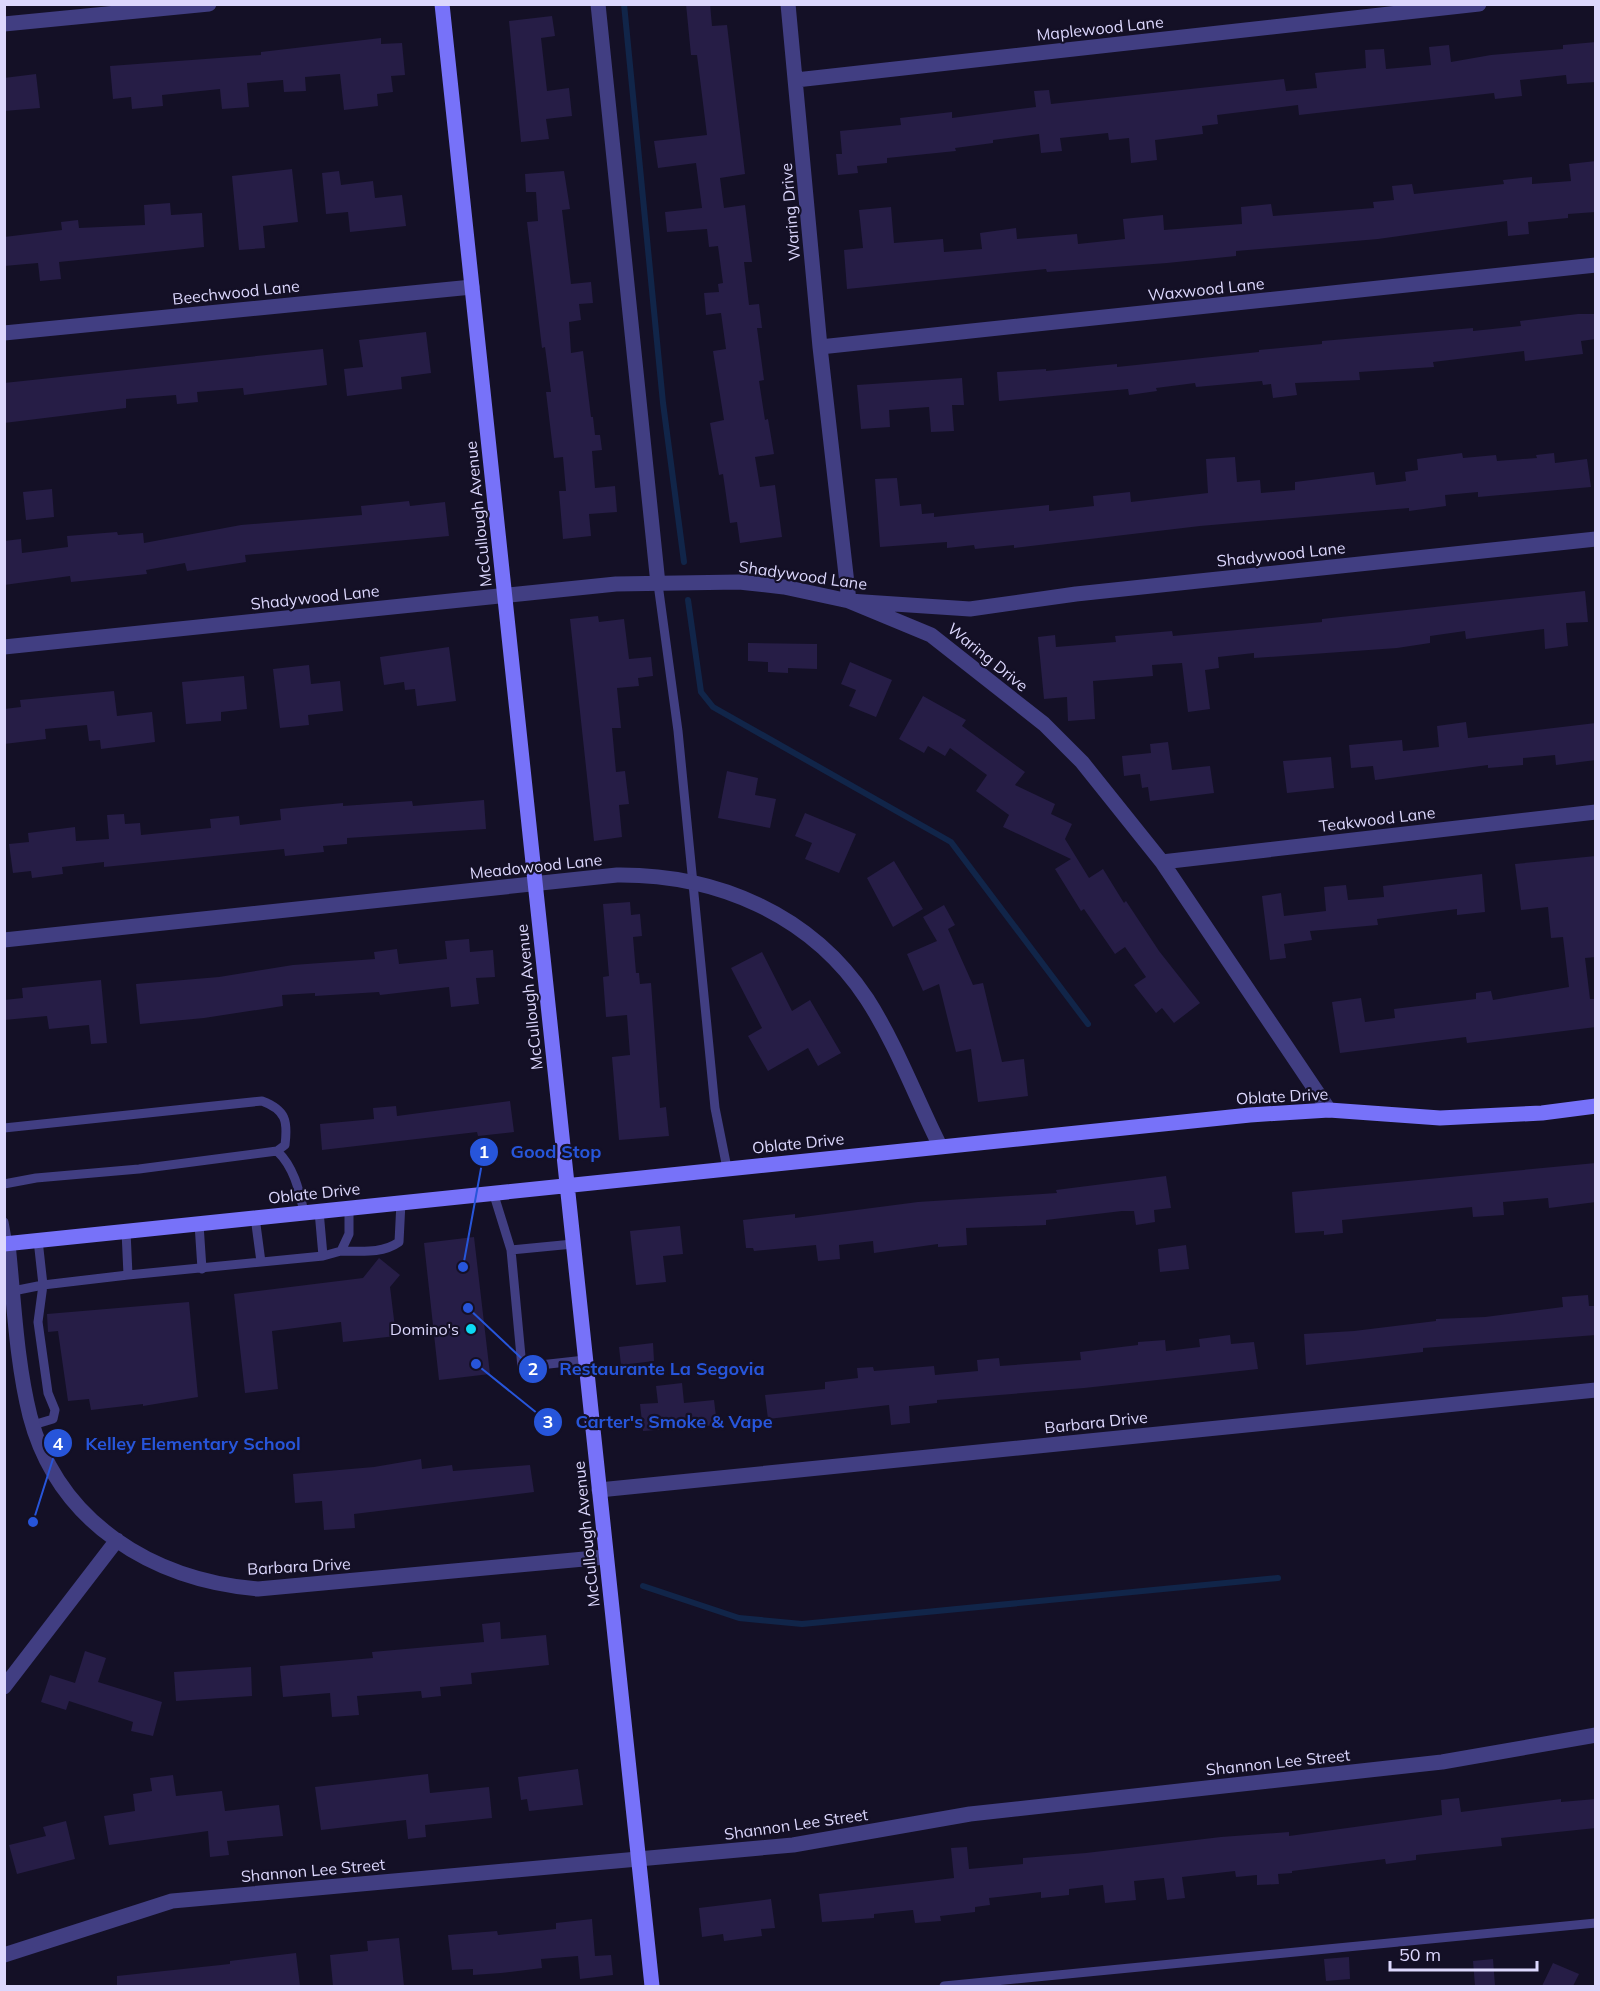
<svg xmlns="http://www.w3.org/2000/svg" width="1600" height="1991" font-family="Mulish,sans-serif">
	<rect width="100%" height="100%" fill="#141026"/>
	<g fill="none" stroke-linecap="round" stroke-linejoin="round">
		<path stroke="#112549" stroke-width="6" d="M624,4L663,403L684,562
			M688,600L701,692L713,707L951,842L1088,1024
			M643,1586L739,1618L802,1624L1278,1578"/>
	</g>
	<path fill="#261d46" d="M686,4H710L712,26L727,25L745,174L720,178L724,208L745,205L752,262H744L749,305L759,304L762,328H757L764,380L759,381L765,420L768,419L774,454L755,457L760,487L775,485L782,537L740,543L737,522L730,523L723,474L719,475L710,423L724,420L713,351L726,349L721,313L706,315L704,293L719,292L718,284L723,283L718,246L709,247L707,229L667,232L665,212L702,208L696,163L658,168L654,141L707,135L697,55H691Z
		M552,16L555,36L541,38L547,91L569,88L572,116L546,119L549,139L521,142L509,21Z
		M381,38V44L402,43L405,75L391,76L393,92L377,94L378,106L344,110L340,74L305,77L306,91L284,92L283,80L247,83L249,107L222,109L220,89L162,95L163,106L132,109L131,97L113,99L110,66L261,55V52Z
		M1596,42V82L1567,84L1566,75L1520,80L1522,96L1495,99L1494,93L1299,115L1298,105L1217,115L1218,124L1202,126L1203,134L1155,140L1157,160L1131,163L1129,138L1109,140L1108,133L1060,138L1062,151L1041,153L1039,134L993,140V143L955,148L956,151L887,158V163L857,166L858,173L838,175L836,154H842L840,131L901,125L900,118L952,112V118L1036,107L1034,91L1049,90L1051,104L1284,79L1286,91L1317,88L1315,73L1366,68L1365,50L1384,49L1386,69L1431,65L1429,47L1449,45L1451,62L1491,55L1563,49V45Z
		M36,74L40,108L4,111V78Z
		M1596,161V212L1568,214V218L1528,222L1529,234L1508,236L1507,221L1378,239L1236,251V256L1167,263L1047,272L1046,269L847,289L844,250L863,248L859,210L891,207L894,243L943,239L944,252L982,249L980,233L1016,228L1017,239L1077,234L1078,244L1125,239L1123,219L1163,215L1164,230L1242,224L1241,207L1271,204L1273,216L1374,208L1373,202L1394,200L1392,186L1412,184L1414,194L1504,184L1503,180L1532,177V184L1571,181L1569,164Z
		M292,169L298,222L263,226L265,248L239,250L232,176Z
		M339,171L341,185L373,181L375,198L402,195L406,226L350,232L348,212L326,214L322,173Z
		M564,171L570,209L562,210L571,284L591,282L593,303L579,304L581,320L569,322L571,353L583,351L591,417H593L595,435H600L602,450L592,451L595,488L615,486L617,512L589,514L591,536L563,539L559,491H566L563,457L554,458L546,392H551L545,347L542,348L527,222L538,221L536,192H526L525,174Z
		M170,203L171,215L202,213L204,247L59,262L61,279L40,281L38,263L4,266V237L62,230L61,222L78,220L79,228L145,225L144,205Z
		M1578,314H1596V339L1581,341L1583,354L1525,361L1524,351L1433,362L1434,367L1359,372L1360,380L1295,383L1297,395L1273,398L1271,384L1263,385L1262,381L1196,387L1195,383L1156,388L1157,391L1129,395L1128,389L999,401L997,372L1046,369V371L1117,364V367L1259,352V350L1322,344V341L1473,328V331L1521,326L1520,321Z
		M426,332L431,373L401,377L402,389L347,396L344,369L363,367L359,340Z
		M323,349L327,385L244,395L243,388L197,392L198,402L177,404L176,395L126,399V408L4,423V383Z
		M962,378L964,405H952L954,431L931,432L929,407L889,410L890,427L861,429L857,385Z
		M1462,453L1463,458L1496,455L1497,461L1537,458L1536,455L1554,453L1555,463L1587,459L1591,487L1478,497V492L1445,495L1446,506L1409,511V508L1200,526L1014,548V545L975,549L974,545L947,548V542L880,547L875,479L897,478L900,506L921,504L922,514L934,513V517L1049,505V511L1094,506L1093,496L1130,492L1131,502L1208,493L1206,459L1235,457L1237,482L1260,480L1261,493L1295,490V482L1374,472L1376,485L1406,481L1405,472L1418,470L1417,459Z
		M52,489L54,517L26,520L23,492Z
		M409,501L410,506L445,502L449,536L245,555L246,562L187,571L185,563L146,570L147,574L71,582L70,576L4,585V541L21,539L22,553L68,547L67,536L117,532L118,535L143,533L144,543L241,525L362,515L361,506Z
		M1585,591L1588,622L1566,623L1568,646L1545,649L1544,629L1466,639L1465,631L1430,636V643L1397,648L1254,658V653L1218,657L1219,668L1205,670L1210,709L1188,712L1182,663L1152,665L1153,676L1093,681L1095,719L1068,721L1067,697L1044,699L1038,637L1055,635L1056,647L1116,642L1115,636L1172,631L1173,636L1322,622V619Z
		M598,616L599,622L624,619L629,659L651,657L653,676L638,678L639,686L617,688L621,728H612L616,772L625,771L629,804L619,805L622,837L594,841L570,619Z
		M748,643L817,644V669L788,668V673L768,672V662L748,661Z
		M449,647L456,701L417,706L415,689L405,690L404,682L384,685L380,657Z
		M850,662L892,680L876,717L849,706L856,690L841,684Z
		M309,665L311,684L340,681L343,711L308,715L309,725L280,728L273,669Z
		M244,676L247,709L221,712V721L186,724L182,682Z
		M114,691L117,716L152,712L155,742L101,749L100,740L89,741L87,725L45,729L46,739L4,744V709L21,707L20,700Z
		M923,696L966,720L962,726L1025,772L1015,785L1055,804L1051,814L1072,824L1065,839L1089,878L1103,869L1124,903L1126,901L1159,951L1200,1003L1174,1023L1162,1008L1156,1013L1134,985L1146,977L1125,947L1115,954L1084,909L1081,911L1055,869L1071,859L1003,827L1009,815L976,791L987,775L950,748L945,756L928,746L924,753L899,739Z
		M1466,722L1468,738L1596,723V760L1556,765L1555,755L1523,758V765L1488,768V765L1375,780L1373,766L1351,768L1349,745L1402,740L1403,751L1439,747L1437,726Z
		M1168,742L1172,770L1210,766L1214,793L1150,801L1148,787L1142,788L1140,774L1124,776L1122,756L1151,753L1150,744Z
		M1331,757L1334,788L1287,793L1283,761Z
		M727,771L758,778L755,795L776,799L770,828L718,818Z
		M484,800L486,829L347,838V844L323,846L324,852L285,856L284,849L104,867V862L62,867L63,874L32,878L31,871L13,873L9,844L29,842L28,833L75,827L76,841L109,839L107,815L124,814L125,824L140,823L141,835L211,828L210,819L239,816L240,825L281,820L280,809L343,803V806L412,801L413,806Z
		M805,813L856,834L839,873L805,859L812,843L795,836Z
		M1596,856V957L1585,958L1590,999H1596V1027L1467,1043L1466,1037L1340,1053L1332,1002L1361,998L1365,1022L1395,1018L1394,1009L1476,999V993L1491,991L1493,1000L1569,987L1563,937L1551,938L1548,907L1521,910L1515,864Z
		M894,861L923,909L893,927L867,878Z
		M1482,874L1485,912L1457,915V909L1377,919L1378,925L1310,931L1312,940L1284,944L1286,958L1270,960L1262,896L1281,893L1284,916L1326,911L1324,887L1346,885L1348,900L1384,897L1383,886Z
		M630,902L631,915L640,914L642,936L633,937L636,973H639L640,984L651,983L660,1108L666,1107L669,1136L619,1140L612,1057L630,1055L627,1015L606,1017L603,977L609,976L603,904Z
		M944,905L955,925L948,929L973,985L983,983L1002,1062L1024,1059L1028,1096L978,1102L971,1049L956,1052L939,984L923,991L907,954L937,941L923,917Z
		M469,939L470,952L493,950L495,977L476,978L479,1004L451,1007L449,987L380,995L379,992L315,996V993L282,995L283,1006L204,1018L140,1024L136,984L219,977L293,965L375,959L374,952L397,949L399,964L447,959L445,941Z
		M762,952L792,1011L810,1000L841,1053L818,1066L808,1048L768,1071L748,1036L762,1028L731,968Z
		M101,980L107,1043L91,1044L89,1025L49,1029L47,1016L4,1020V1000L23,998L22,988Z
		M510,1101L514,1132L478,1136L477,1132L322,1150L320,1124L374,1119L373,1108L396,1106L397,1116Z
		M1596,1163V1202L1549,1208L1548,1198L1503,1202L1504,1215L1473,1217L1472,1207L1342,1220L1343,1233L1324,1235V1231L1295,1233L1292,1192Z
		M1166,1176L1171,1208L1154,1210L1155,1222L1136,1225L1134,1211H1122L1046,1220V1225L966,1228L967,1245L938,1247V1244L874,1253L873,1241L839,1245L840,1259L818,1261L816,1245L754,1251L753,1248H746L743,1220L795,1214V1218L918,1202L1057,1193L1056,1190Z
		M680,1226L683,1254L663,1256L666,1282L636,1285L630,1231Z
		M474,1237L490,1374L439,1380L424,1243Z
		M1186,1245L1189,1269L1160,1272L1158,1249Z
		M379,1258L400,1275L390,1287L396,1336L343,1342L341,1322L272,1331L278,1389L245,1393L234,1294L363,1278Z
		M1588,1295L1589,1306H1596V1335L1423,1348V1352L1306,1365L1304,1334L1354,1331L1436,1321V1319L1485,1317L1563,1307L1562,1297Z
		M189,1302L198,1397L143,1406V1404L91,1410L89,1399L68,1401L58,1331L48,1332L47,1314Z
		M1230,1335L1231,1344L1254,1342L1258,1369L1084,1388L937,1400V1403L909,1406L910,1423L891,1425L889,1405L768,1419L765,1395L825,1389V1382L858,1378L857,1368L873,1367L874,1371L934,1366L935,1375L978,1371L977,1360L999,1358L1000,1366L1081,1360L1080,1352L1138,1345V1342L1165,1340L1166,1351L1200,1347L1199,1339Z
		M653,1343L654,1361L621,1365L619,1347Z
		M682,1383L684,1403L714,1400L717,1425L643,1431L640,1404L658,1403L656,1386Z
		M421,1459L422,1469L452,1465L453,1471L530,1465L534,1492L354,1514L355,1528L324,1530L322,1501L295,1503L293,1474L374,1467Z
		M500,1622L501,1639L546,1635L549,1665L471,1673L472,1684L440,1687L441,1696L422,1698L421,1691L357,1696L359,1715L332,1717L330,1693L283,1697L280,1666L373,1658L372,1652L484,1642L482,1624Z
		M85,1651L106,1658L98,1682L162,1702L153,1736L131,1731L133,1722L69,1701L66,1710L41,1702L50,1675L75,1683Z
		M251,1667L252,1696L176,1701L174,1672Z
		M578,1769L583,1805L529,1811L527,1799L521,1800L518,1777Z
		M428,1774L430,1793L489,1787L492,1818L425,1825L426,1837L408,1839L406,1820L321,1830L315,1787Z
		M173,1775L176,1796L222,1791L225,1811L279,1805L283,1836L227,1841L229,1855L210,1857L208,1831L109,1845L104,1816L135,1811L133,1794L152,1791L150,1778Z
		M1459,1798L1461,1812L1561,1799V1802L1596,1799V1828L1501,1838L1502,1846L1416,1855V1860L1386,1864L1385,1859L1292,1871V1873L1278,1874L1279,1884L1257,1885V1875L1236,1877L1235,1871L1182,1877L1185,1898L1167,1900L1164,1878L1134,1881L1136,1900L1105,1903L1103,1885L1069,1889V1895L1041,1898V1892L989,1898L990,1905L975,1907V1912L940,1916L941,1921L915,1923L913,1910L874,1914V1918L822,1922L819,1894L954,1878L951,1848L967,1847L969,1869L1023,1864V1858L1086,1853L1221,1837L1289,1832V1836L1442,1815L1441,1800Z
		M66,1821L75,1859L17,1874L9,1845L46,1836L43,1827Z
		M771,1899L775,1928L761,1929L762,1936L724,1941L723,1934L702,1937L699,1908Z
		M592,1919L595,1956L611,1955L613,1975L580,1979L578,1956L541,1959L542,1968L501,1973L473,1975V1969L452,1970L448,1935L497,1931L498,1935L556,1929V1923Z
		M399,1938L404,1986H333L330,1955L368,1951L367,1941Z
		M296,1953L300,1986H117V1976L230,1964V1961Z
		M1349,1957L1350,1979L1326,1981L1324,1959Z
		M1493,1959L1495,1986H1475L1473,1961Z
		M1553,1963L1579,1974L1573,1986H1542Z"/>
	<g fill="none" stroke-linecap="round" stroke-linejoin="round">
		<path stroke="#413e82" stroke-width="9" d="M658,584L678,731L715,1108L727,1168
			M4,1128L262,1101C286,1110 288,1121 285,1145L277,1151L139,1169L36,1178L4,1184
			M277,1151C294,1167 299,1190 304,1212
			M493,1192L511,1250
			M319,1211L323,1256
			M255,1217L261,1262
			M4,1222L8,1244
			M199,1224L202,1269
			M126,1231L128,1275L323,1256L341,1251L349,1234V1207
			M573,1244L511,1250L522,1367L585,1360
			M341,1251C361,1251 382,1254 399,1242L401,1202
			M13,1291L43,1285L128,1275
			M33,1425L53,1419L55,1410L48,1393L38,1322L43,1285L38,1240
			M944,1986L1596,1923"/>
		<path stroke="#413e82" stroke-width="15" d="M598,4L658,584
			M788,4L820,347L849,601L931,635L1044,724L1082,762L1162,862L1329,1110
			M4,24L209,4
			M796,80L1479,4
			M4,333L472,287
			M820,347L1596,265
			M4,647L616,584L739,582L784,587L849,601L970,609L1076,594L1596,539
			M1162,862L1596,812
			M4,940L617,875C716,874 811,914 867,999C896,1044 916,1098 940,1146
			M8,1244C14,1300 16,1360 30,1416C58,1523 153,1580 258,1589L606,1557
			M599,1490L1596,1390
			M4,1687L117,1540
			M4,1955L172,1901L793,1845L970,1814L1442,1762L1596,1735"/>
		<path stroke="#7772f9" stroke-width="15" d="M442,4L652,1986
			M4,1244L1250,1115L1329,1110L1440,1118L1542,1113L1596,1106"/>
	</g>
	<circle fill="#0cd9f4" stroke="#141026" stroke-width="2" cx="471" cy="1329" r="6"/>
	<g text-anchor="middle" stroke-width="4.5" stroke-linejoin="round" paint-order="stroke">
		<g font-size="16" fill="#dcd7fd" stroke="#141026">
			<text transform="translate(1100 28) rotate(-6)" y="6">Maplewood Lane</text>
			<text transform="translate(790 212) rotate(-95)" y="6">Waring Drive</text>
			<text transform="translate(1206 289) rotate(-6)" y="6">Waxwood Lane</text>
			<text transform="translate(236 292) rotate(-6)" y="6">Beechwood Lane</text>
			<text transform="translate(478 514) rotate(-96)" y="6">McCullough Avenue</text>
			<text transform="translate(1281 554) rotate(-6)" y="6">Shadywood Lane</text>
			<text transform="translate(803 575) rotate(8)" y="6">Shadywood Lane</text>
			<text transform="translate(315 597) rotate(-6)" y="6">Shadywood Lane</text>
			<text transform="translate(988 657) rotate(39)" y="6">Waring Drive</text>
			<text transform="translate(1377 819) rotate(-7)" y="6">Teakwood Lane</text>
			<text transform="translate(536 866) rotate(-6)" y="6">Meadowood Lane</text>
			<text transform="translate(529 997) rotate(-96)" y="6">McCullough Avenue</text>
			<text transform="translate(1282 1096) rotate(-3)" y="6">Oblate Drive</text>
			<text transform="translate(798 1143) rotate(-6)" y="6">Oblate Drive</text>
			<text transform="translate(314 1193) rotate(-6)" y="6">Oblate Drive</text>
			<text transform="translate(1096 1422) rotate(-6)" y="6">Barbara Drive</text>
			<text transform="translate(586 1534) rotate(-96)" y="6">McCullough Avenue</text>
			<text transform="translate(299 1566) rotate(-3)" y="6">Barbara Drive</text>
			<text transform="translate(1278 1762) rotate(-6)" y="6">Shannon Lee Street</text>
			<text transform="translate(796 1824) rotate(-8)" y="6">Shannon Lee Street</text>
			<text transform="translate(313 1870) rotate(-5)" y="6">Shannon Lee Street</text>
		</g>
		<g font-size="16" fill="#dcd7fd" stroke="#141026" text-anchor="end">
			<text x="459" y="1335">Domino's</text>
		</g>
	</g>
	<path fill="none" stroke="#2755da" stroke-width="2" d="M463 1267L484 1152M468 1308L533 1369M476 1364L548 1422M33 1522L58 1443"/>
	<g fill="#2755da" stroke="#141026" stroke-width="2">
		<circle cx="463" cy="1267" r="6"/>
		<circle cx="468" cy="1308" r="6"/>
		<circle cx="476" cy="1364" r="6"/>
		<circle cx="33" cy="1522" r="6"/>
		<circle cx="484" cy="1152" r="15"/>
		<circle cx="533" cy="1369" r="15"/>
		<circle cx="548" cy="1422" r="15"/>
		<circle cx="58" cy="1443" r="15"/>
	</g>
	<g font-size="18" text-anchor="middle" font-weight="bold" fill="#fff">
		<text x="484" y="1158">1</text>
		<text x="533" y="1375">2</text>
		<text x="548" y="1428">3</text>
		<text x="58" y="1450">4</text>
	</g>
	<g font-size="18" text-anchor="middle" font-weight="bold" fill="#2755da" stroke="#141026" stroke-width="4.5" stroke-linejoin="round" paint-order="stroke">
		<text x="556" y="1158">Good Stop</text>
		<text x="662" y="1375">Restaurante La Segovia</text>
		<text x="674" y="1428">Carter's Smoke &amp; Vape</text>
		<text x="193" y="1450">Kelley Elementary School</text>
	</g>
	<rect width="1600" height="1991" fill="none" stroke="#dcd7fd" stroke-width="12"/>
	<path d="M1390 1961v9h147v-9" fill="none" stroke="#dcd7fd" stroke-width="3"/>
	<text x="1399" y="1961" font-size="18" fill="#dcd7fd" stroke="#141026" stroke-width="4.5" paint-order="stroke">50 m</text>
</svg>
